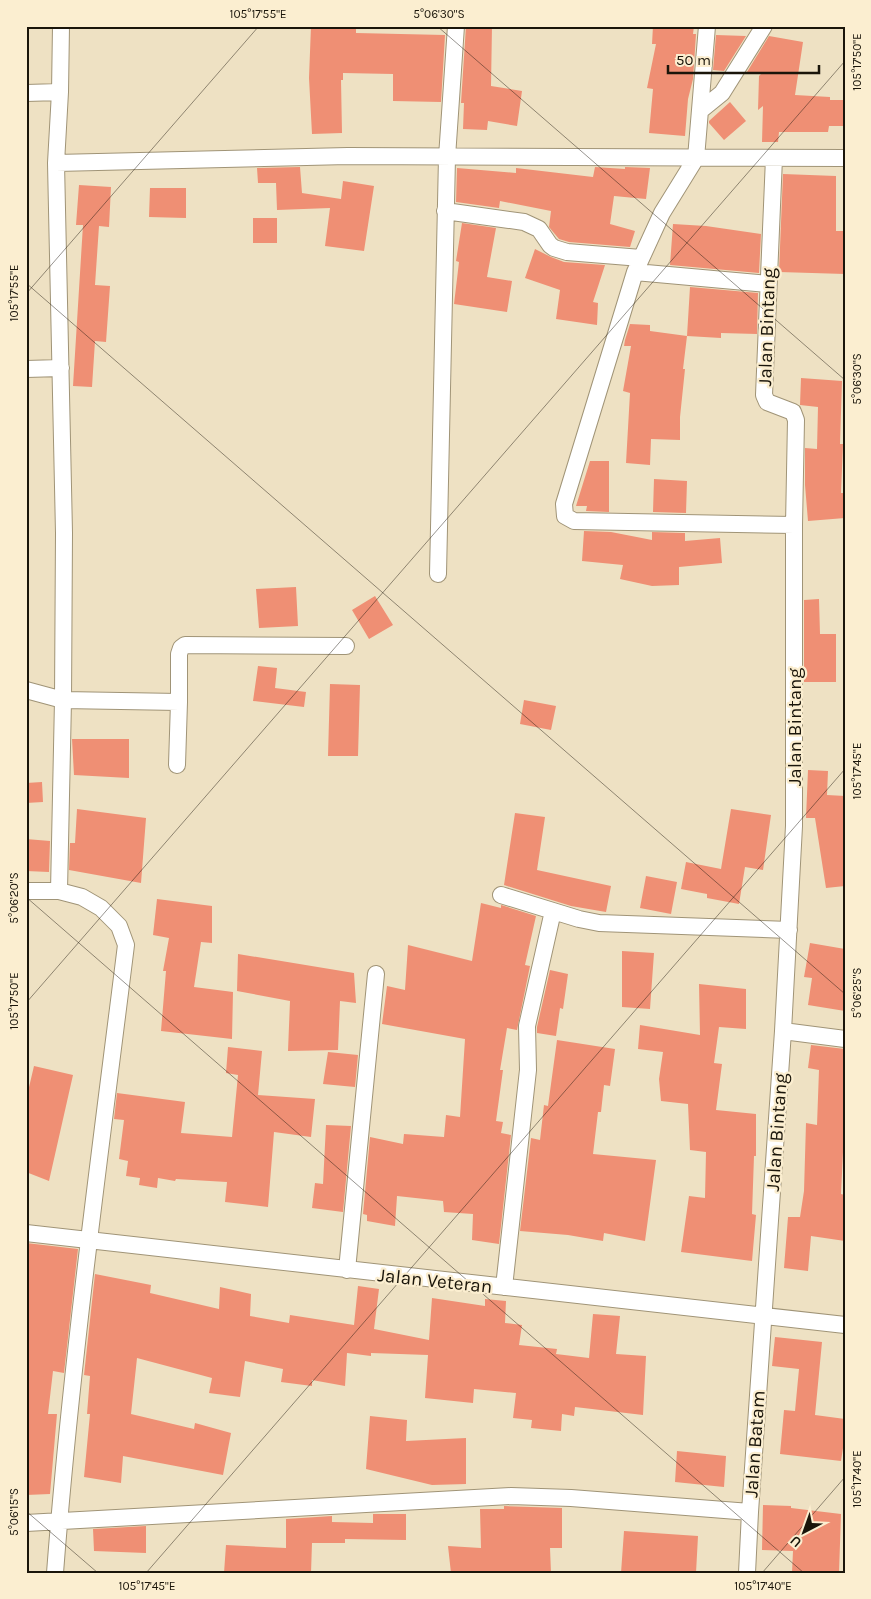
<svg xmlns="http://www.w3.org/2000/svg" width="871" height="1599" font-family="Karla,sans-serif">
	<rect width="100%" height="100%" fill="#eee1c3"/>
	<path fill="#ef8f74" d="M311,26H356V33L445,35L441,102L393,101V74L343,73V80H341L342,133L312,134L309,78Z
		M466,26H492L491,86L522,91L517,126L488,121L487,130L463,129L464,103H461Z
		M653,26H694L693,34H696L693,79L688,99L685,136L649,133L653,89L647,88L656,44H652Z
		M716,35L746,36L724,71L713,70Z
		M769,36L803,42L795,95L830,97V100H845V126H829L828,132H779L778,142H762L763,106L758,110L759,76L763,72H747Z
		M730,102L746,121L724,140L709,123V121Z
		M300,167L302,193L341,199L343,181L374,186L364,251L325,246L330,208L277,210L276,183H258L257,168Z
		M595,167L625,169V167L650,168L646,199L614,196L610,224L635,231L630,247L569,242L559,239L549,227L551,211L500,201L499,208L456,202L457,168L516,173V168L593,177Z
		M783,174L836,176V231H845V274L779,272Z
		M79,185L111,187L109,227L99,226L95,285L110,286L106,342L95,341L92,387L73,386L83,225H76Z
		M150,188H186V218L149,217Z
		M253,218H277V243H253Z
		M462,223L496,228L487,277L512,281L507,312L454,304L459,262L456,261Z
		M673,224L706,226L761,234L759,273L670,265Z
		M535,249L551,257L564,262L605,265L593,302L598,303L597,325L556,319L560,290L525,278Z
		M690,287L758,293L757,334L721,333V338L687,336Z
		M630,324L650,325V331L687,336L683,369H685L680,417V440L651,439L650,465L626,463L630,393L623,391L631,346H624L625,340Z
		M801,378L842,381L840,444H843L841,493H844L845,518L808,521L805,485V448L817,449L818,407L800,405Z
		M590,461H609V512L586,511L587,506H576Z
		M654,479L687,481L686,513L653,512Z
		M584,531L611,532L652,540V532L685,533V541L720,538L722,563L679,567V585L652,586L620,579L623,565L582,561Z
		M296,587L298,626L259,628L256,589Z
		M375,596L393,625L369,639L352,610Z
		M819,599L820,634H836V682H804V600Z
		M258,666L277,668L275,688L306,692L304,707L253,701Z
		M330,684L360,685L358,756H328Z
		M524,700L556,706L551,730L520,724Z
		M72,739H129V778L74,775Z
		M808,770L828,771L827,795L845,796V886L826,888L815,818H806Z
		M42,782L43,802L26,803V783Z
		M77,809L146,818L141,883L69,870L70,843H75Z
		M731,809L771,815L763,870L745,867L739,904L707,898V894L681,889L686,862L721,869Z
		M515,813L545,817L537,870L611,886L606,912L571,906L504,885Z
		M26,839L50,841L49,872L26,871Z
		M646,876L677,882L671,914L640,908Z
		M157,899L212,906V943L201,942L194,987L233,992L232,1039L161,1031L166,971H163L169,938L153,935Z
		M481,903L501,908V905L536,916L525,965L530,966L517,1030L507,1028L500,1070H503L496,1121L503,1122L501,1133L511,1135L499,1244L472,1240L473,1214L444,1212L443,1201L397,1196L395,1226L367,1221V1215L363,1214L370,1137L403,1144L404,1134L444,1137L446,1115L460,1117L465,1039L382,1024L387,986L405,990L408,945L472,961Z
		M810,943L845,949V1011L808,1005L812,978L804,977Z
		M622,951L654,953L650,1009L622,1007Z
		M238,954L354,973L356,1003L340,1001L338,1050L288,1051L290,1001L237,991Z
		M550,970L568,974L563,1009L560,1008L556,1036L537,1033V1027Z
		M699,984L746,989V1029L719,1027L714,1063L722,1064L716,1110L756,1114V1156H754L752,1214L756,1215L752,1261L681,1252L689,1196L705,1198L706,1152L690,1150L688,1104L661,1101L659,1079L663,1052L638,1049L640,1025L700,1035Z
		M557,1040L615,1049L610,1086L604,1085L601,1112H598L593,1154L656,1160L645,1241L604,1233L603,1241L568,1235L520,1231L531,1138L540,1140L544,1105L548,1106Z
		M811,1045L845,1049V1110L841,1194L845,1195V1241L811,1236L808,1271L784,1268L788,1217H800L804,1191L806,1123L817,1125L819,1070L808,1068Z
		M228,1047L262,1051L258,1095L315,1099L311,1137L274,1132L268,1207L225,1202L227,1182L176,1179L175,1181L158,1178L157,1188L139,1185L140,1178L126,1176L128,1161L119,1159L124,1120L114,1119L117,1093L185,1102L181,1133L232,1137L238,1075L226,1073Z
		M328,1052L358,1055L355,1087L323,1084Z
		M34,1066L73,1075L49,1181L26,1172V1100Z
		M326,1125L351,1126L343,1212L312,1208L315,1183L323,1184Z
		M26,1243L78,1249L64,1373L53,1371L48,1414H57L50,1494L26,1495Z
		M95,1274L151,1285L150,1293L219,1309L220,1287L251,1294L250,1316L289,1323L290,1315L354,1325L358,1286L379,1289L374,1329L429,1340L432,1298L485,1306V1299L506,1301L505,1323L522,1325L519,1345L557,1349L556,1354L589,1358L593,1314L620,1316L616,1354L646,1356L643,1415L575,1407L574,1416L562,1414L561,1431L531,1428L532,1420L513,1418L516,1393L474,1389L473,1403L425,1398L428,1355L371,1353V1356L347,1353L345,1386L312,1380V1386L281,1382L283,1369L245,1361L240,1397L209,1393L212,1378L137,1358L131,1414L194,1429L195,1423L231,1433L223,1475L123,1456L121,1483L84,1477L90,1414H87L90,1376L84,1375Z
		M775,1337L822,1342L815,1415L845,1419V1435L841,1461L780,1454L784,1410L795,1411L799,1369L772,1366Z
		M370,1416L407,1420L406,1441L466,1438V1484L432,1485L366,1469Z
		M677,1451L726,1456L724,1487L675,1482Z
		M763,1505L791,1506V1508L841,1514L839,1573H792L793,1551L762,1550Z
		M504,1506L562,1508V1548H550L551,1573H451L448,1546L481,1548L480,1509H504Z
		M373,1514H406V1540L345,1539V1543H312L311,1573H224L226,1545L286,1548V1519L332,1516V1522L373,1523Z
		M146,1526V1553L94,1551L93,1529Z
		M624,1531L698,1536L696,1573L641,1571V1573H621Z"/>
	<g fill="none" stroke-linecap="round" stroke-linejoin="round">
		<g stroke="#a09477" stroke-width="18">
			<path id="minor" d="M707,26L696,158L662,213L635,272L564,504L565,516L574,521L794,525
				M26,93L60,92
				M701,110L722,93L764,26
				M56,163L348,156L845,158
				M445,211L524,222L539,229L550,245L554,248L567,252L641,258
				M635,272L768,284
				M26,369L61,368
				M438,574L447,157L456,26
				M26,690L63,700L179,702V654L181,648L185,645L346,646
				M177,765L179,702
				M26,891H59L82,897L101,908L119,926L126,945C100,1154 71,1363 55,1573
				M59,891L63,700L64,533L56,163L60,92L61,26
				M501,895L579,919L599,923L789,930
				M783,1031L845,1039
				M26,1233L845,1325
				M347,1270L376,974
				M504,1287L528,1070L527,1026L553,911
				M26,1523L511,1496L571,1498L750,1512
				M747,1573L750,1512L783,1031L794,826V525L796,420L793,412L767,402L764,395L774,158"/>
		</g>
		<use href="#minor" stroke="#fff" stroke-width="16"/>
	</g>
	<path fill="none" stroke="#1a150a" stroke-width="1" stroke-opacity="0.45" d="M437,26L845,380M26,283L845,994M26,294L259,26M26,897L804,1573M26,1003L845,61M26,1511L98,1573M146,1573L845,769M762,1573L845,1477"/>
	<g text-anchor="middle" stroke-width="4.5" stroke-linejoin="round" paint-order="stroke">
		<g font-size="19" fill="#1a150a" stroke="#fbeed0">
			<text transform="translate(766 327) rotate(-88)" y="7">Jalan Bintang</text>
			<text transform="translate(794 727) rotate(-90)" y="7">Jalan Bintang</text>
			<text transform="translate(776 1132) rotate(-86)" y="7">Jalan Bintang</text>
			<text transform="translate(435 1280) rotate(6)" y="7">Jalan Veteran</text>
			<text transform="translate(754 1444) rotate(-86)" y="7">Jalan Batam</text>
		</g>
	</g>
	<rect width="871" height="1599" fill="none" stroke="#fbeed0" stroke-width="55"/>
	<g transform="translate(804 1532) rotate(221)" stroke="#fbeed0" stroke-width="4" paint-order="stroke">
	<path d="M0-4L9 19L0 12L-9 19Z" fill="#1a150a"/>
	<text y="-8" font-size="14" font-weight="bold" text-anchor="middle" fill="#1a150a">U</text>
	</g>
	<path d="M668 65v8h151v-8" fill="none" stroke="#1a150a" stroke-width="2.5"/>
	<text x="676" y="65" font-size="15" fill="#1a150a" stroke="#fbeed0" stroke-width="4" paint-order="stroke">50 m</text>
	<rect x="28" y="28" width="816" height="1544" fill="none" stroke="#1a150a" stroke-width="2"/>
	<g font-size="12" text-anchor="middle" fill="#1a150a">
		<text x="258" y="18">105°17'55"E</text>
		<text x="439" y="18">5°06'30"S</text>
		<text transform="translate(857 62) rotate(-90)" y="4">105°17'50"E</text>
		<text transform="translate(14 293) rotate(-90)" y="4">105°17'55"E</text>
		<text transform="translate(857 379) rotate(-90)" y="4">5°06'30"S</text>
		<text transform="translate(857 771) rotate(-90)" y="4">105°17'45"E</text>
		<text transform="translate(14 898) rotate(-90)" y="4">5°06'20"S</text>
		<text transform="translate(857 993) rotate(-90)" y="4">5°06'25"S</text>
		<text transform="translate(14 1001) rotate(-90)" y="4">105°17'50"E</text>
		<text transform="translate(857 1479) rotate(-90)" y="4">105°17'40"E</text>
		<text transform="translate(14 1512) rotate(-90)" y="4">5°06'15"S</text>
		<text x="147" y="1590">105°17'45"E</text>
		<text x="763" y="1590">105°17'40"E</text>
	</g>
</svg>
